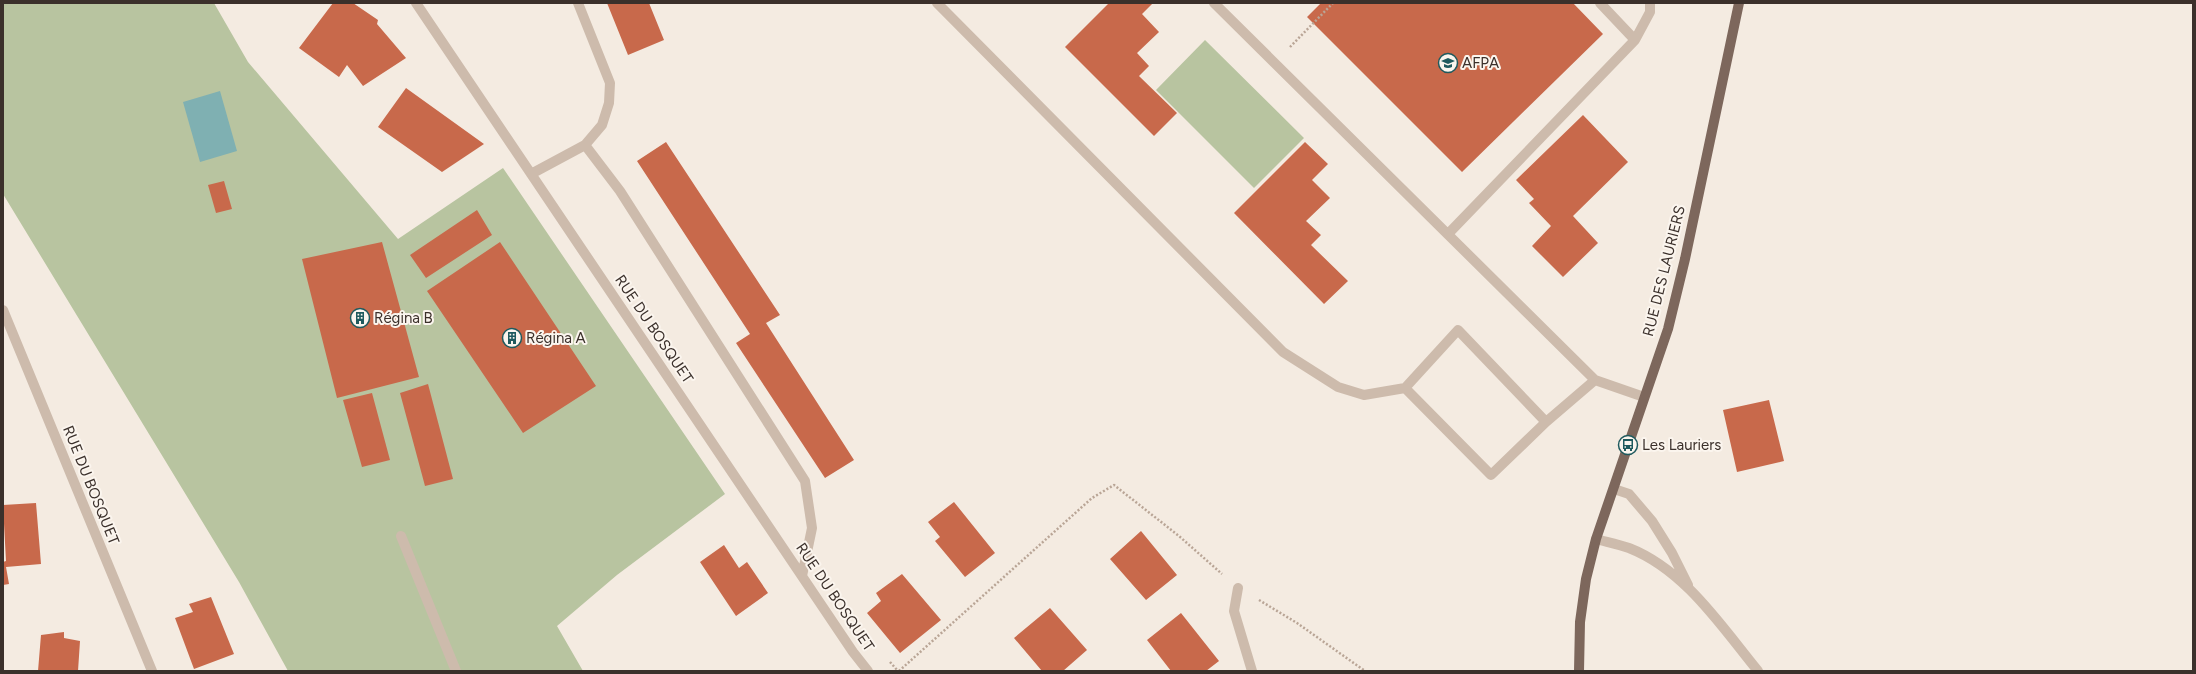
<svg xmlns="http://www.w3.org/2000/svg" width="2196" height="674" font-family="Figtree,sans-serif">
	<rect width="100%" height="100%" fill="#f4ebe1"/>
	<path fill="#b8c4a0" d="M3,3H214L248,62L398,239L503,168L725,494L617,575L557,626L583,671H288L239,582L3,194Z
		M1205,40L1304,138L1254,188L1156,90Z"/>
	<path fill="#7fb0b2" d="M220,91L237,151L200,162L183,102Z"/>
	<path fill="#c8694b" d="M333,3H353L378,20L377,24L406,58L363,86L347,65L339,77L299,48Z
		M607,3H649L664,40L628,55Z
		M1109,3H1153L1142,14L1159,32L1137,53L1149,66L1139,76L1177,113L1154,136L1065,47Z
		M1321,3H1573L1603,34L1462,172L1307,17Z
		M406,88L484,144L442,172L378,127Z
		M1583,115L1628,162L1573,216L1598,243L1563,277L1532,246L1551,226L1529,203L1534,199L1516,180Z
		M666,142L780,315L766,323L854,460L825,478L736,343L750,334L637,161Z
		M1305,142L1328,164L1312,180L1330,198L1306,221L1321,235L1311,245L1348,281L1324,304L1234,213Z
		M224,181L232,209L216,213L208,185Z
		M477,210L492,235L426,278L410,255Z
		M382,242L419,377L337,398L302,259Z
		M500,242L596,386L523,433L427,291Z
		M428,384L453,479L425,486L400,393Z
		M372,393L390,460L362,467L343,400Z
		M1769,400L1784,461L1737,472L1723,410Z
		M954,502L995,553L965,577L935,541L940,537L928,522Z
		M36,503L41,564L6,567L9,584L3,585V562L6,561L3,505Z
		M1141,531L1177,575L1146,600L1110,559Z
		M724,545L739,568L747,562L768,593L736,616L700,562Z
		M902,574L941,620L900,653L867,613L881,601L876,593Z
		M211,597L234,654L194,669L175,618L193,612L189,604Z
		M1050,608L1087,650L1063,671H1042L1014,638Z
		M1181,613L1219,661L1206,671H1171L1147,640Z
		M64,632V638L80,641L78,671H38L41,635Z"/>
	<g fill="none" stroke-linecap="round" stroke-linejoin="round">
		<path stroke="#b9a596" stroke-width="2.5" stroke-dasharray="2 2" stroke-linecap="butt" d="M1290,47L1333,3
			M1259,600L1297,623L1365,671
			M890,662L898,671
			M899,671L1092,498L1114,485L1179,536L1222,574"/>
		<path stroke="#cdbbac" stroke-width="10" d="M416,3L853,652L868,671
			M937,3L1283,352L1338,387L1364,395L1405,388
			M1214,3L1595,380L1644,397
			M1635,40L1650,12V3
			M585,145L620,191L805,481L812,528L802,576
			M531,174L585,145L602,125L609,103L610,83L578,3
			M1448,234L1635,40L1600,3
			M3,310L152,671
			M1546,422L1458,330L1405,388L1491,475L1546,422L1595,380
			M1614,489L1629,494L1652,521L1672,553L1688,585
			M401,536L456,671
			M1596,539C1607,542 1618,544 1629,548C1685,570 1721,626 1758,671
			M1238,588L1234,611L1252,671"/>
		<path stroke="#7d675c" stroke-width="10" d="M1579,671L1580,622L1586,579L1596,539L1668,329L1685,259L1739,3"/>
	</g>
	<defs>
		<g id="school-ring" transform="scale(1)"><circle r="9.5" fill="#fbf5ee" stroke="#1f5a5e" stroke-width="1.5"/><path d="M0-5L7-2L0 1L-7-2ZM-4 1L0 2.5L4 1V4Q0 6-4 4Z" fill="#1f5a5e"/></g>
		<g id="building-ring" transform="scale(1)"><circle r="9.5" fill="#fbf5ee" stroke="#1f5a5e" stroke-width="1.5"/><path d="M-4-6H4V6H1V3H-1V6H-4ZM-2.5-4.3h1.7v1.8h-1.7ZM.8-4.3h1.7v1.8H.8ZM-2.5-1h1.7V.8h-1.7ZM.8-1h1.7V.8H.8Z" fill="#1f5a5e"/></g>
		<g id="bus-ring" transform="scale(1)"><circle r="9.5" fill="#fbf5ee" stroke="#1f5a5e" stroke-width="1.5"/><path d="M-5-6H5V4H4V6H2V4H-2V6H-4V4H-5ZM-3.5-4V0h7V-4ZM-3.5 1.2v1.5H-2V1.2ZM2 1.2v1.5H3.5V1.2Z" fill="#1f5a5e"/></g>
	</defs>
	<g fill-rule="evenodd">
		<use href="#school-ring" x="1448" y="63"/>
		<use href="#building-ring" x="360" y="318"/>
		<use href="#building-ring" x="512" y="338"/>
		<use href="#bus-ring" x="1628" y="445"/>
	</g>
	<g text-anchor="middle" stroke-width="4" stroke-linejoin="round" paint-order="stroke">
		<g font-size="15" fill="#3b302b" stroke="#fbf5ee" text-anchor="start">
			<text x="1462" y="68">AFPA</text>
			<text x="374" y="323">Régina B</text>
			<text x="526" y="343">Régina A</text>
			<text x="1642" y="450">Les Lauriers</text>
		</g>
		<g font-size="15" fill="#3b302b" stroke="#fbf5ee">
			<text transform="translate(1664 271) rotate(-76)" y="5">RUE DES LAURIERS</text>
			<text transform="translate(654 329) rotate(56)" y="5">RUE DU BOSQUET</text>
			<text transform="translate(91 485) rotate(68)" y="5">RUE DU BOSQUET</text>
			<text transform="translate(835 597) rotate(56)" y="5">RUE DU BOSQUET</text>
		</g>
	</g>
	<rect width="2196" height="674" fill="none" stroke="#3b302b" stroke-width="8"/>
</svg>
